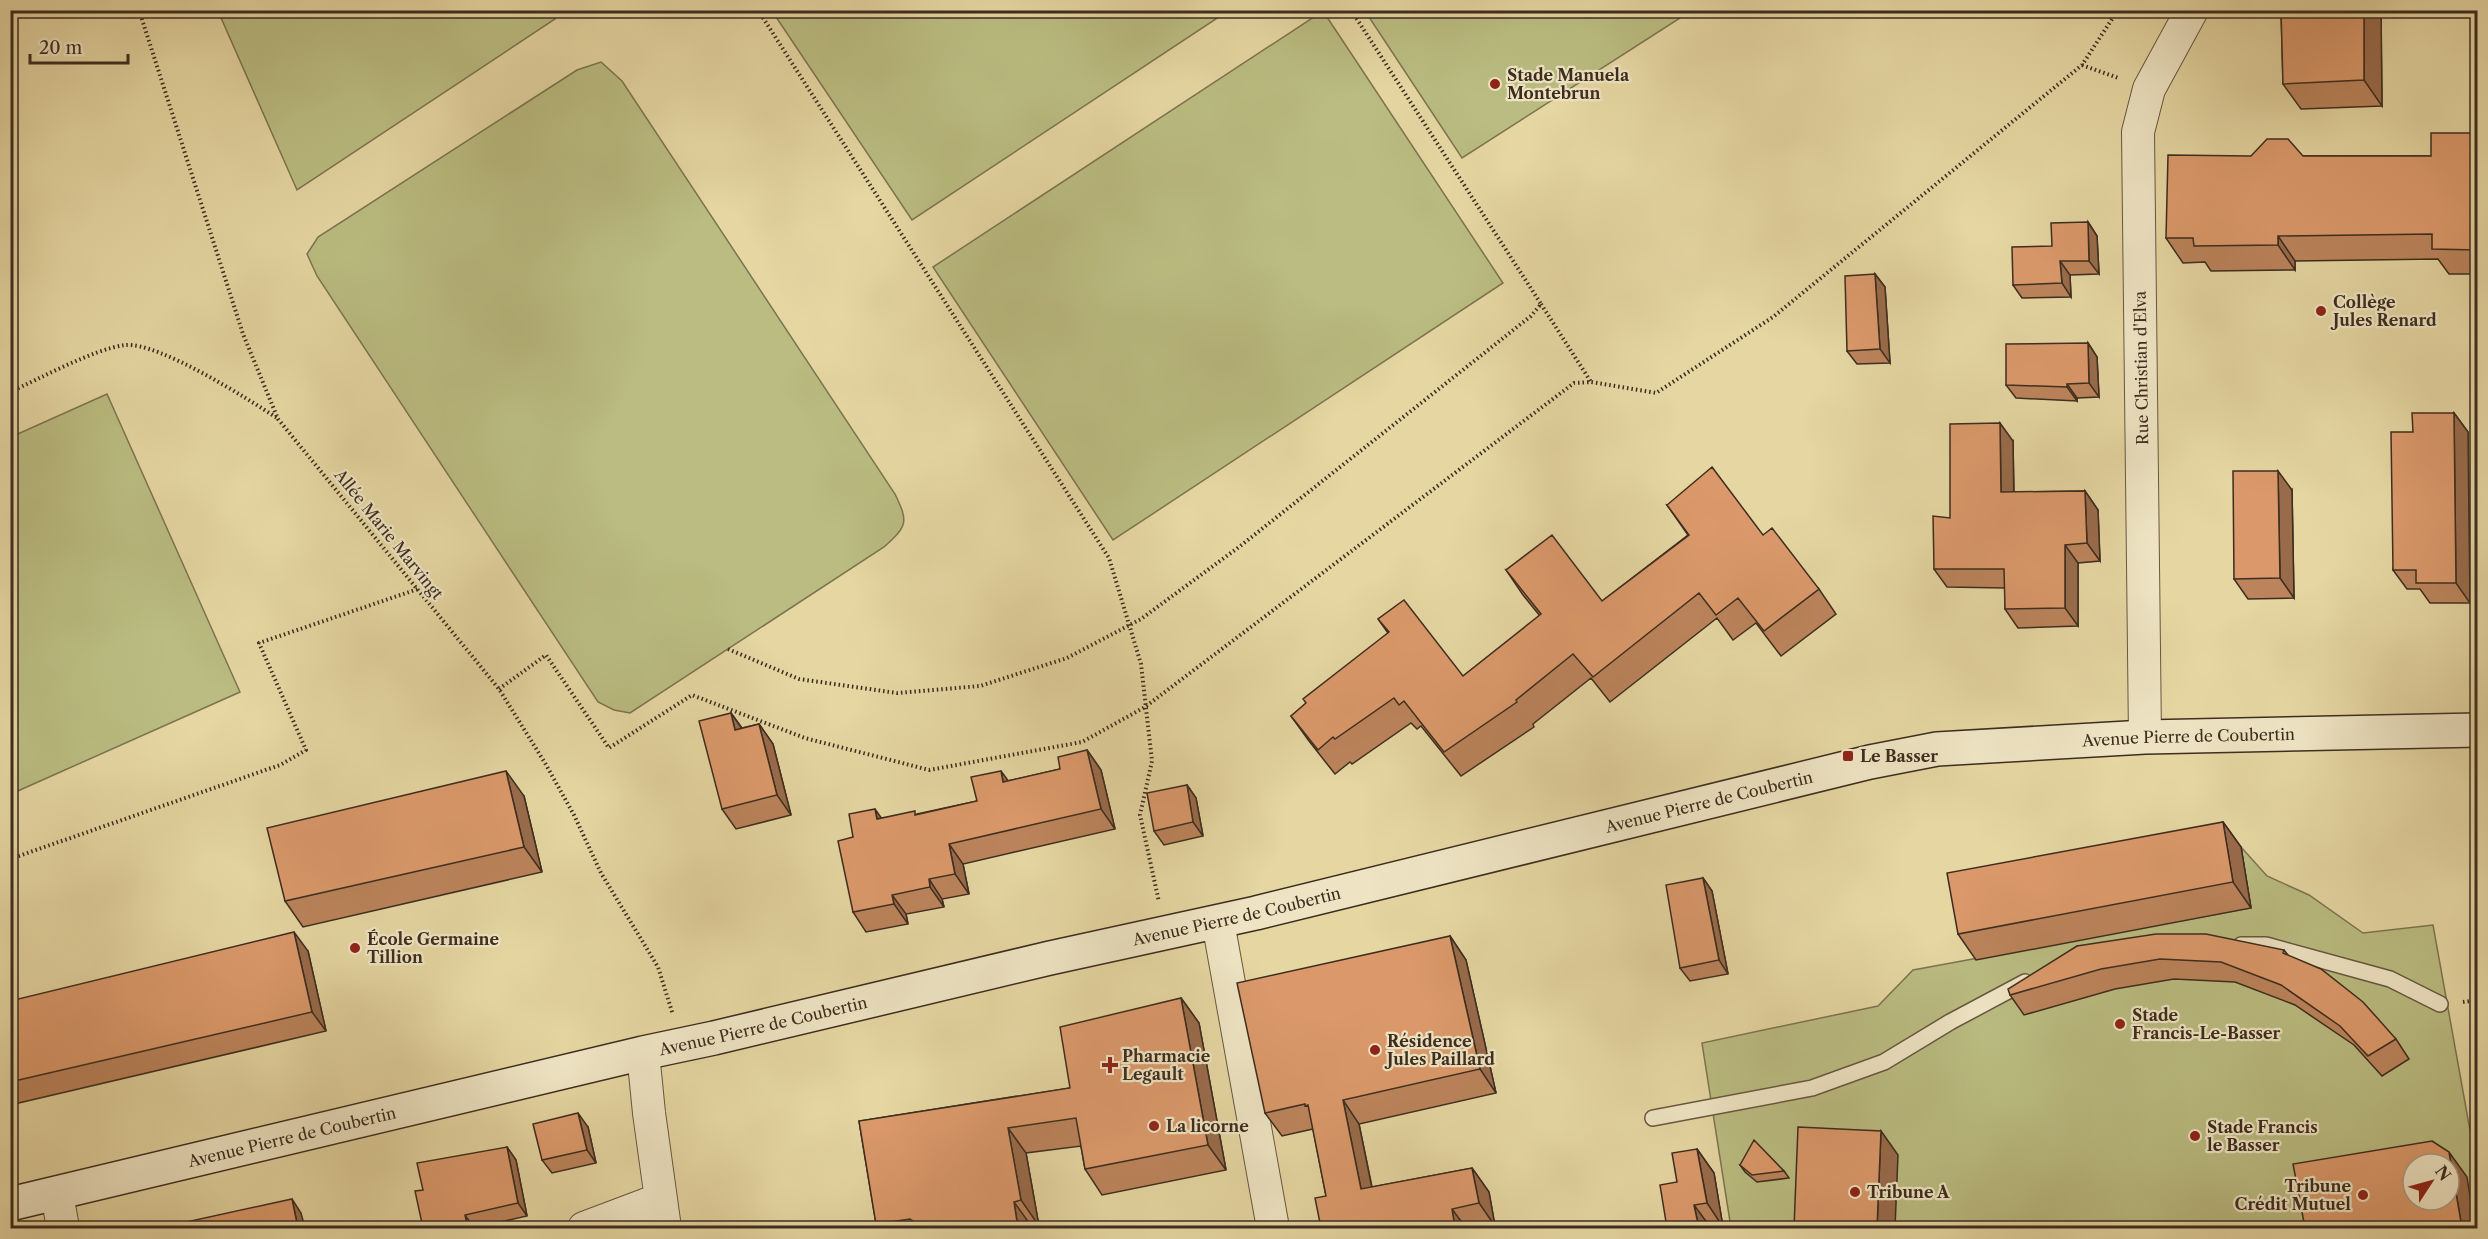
<svg xmlns="http://www.w3.org/2000/svg" width="2488" height="1239" font-family="'Libre Caslon Text',serif">
	<rect width="100%" height="100%" fill="#e5d6a2"/>
	<filter id="stains"><feTurbulence type="fractalNoise" baseFrequency=".00333" numOctaves="4"/><feColorMatrix values="0 0 0 0 .2 0 0 0 0 .09 0 0 0 0 .02 0 0 0 .5 -.17"/></filter>
	<radialGradient id="worn" r=".72"><stop offset=".6" stop-color="#630" stop-opacity="0"/><stop offset="1" stop-color="#630" stop-opacity=".3"/></radialGradient>
	<path fill="#babc81" stroke="#7c7450" stroke-width="1.5" fill-rule="evenodd" d="M551,10L555,19L297,190L218,11Z
		M772,11H1228L912,220Z
		M1323,11L1503,283L1113,540L933,267Z
		M1365,11H1691L1462,158Z
		M601,62L622,81L895,494C909,523 907,526 884,547L630,713L614,710L598,702L317,276L307,254L318,237L577,70Z
		M107,394L240,692L11,794V437Z
		M2241,847L2267,876L2309,895L2363,933L2433,925L2477,1169V1228H1731L1702,1043L1878,1006L1913,970L2251,908ZM2413,1164H2449V1200H2413Z"/>
	<g fill="none" stroke-linecap="round" stroke-linejoin="round">
		<g stroke="#675740" stroke-width="18">
			<path id="lane" d="M2241,945H2266L2390,979L2440,1004
				M1653,1118L1812,1088L1884,1062L1950,1022L2025,982"/>
		</g>
		<g stroke="#675740" stroke-width="34">
			<path id="street" d="M2145,737L2138,132L2149,89L2192,10
				M1218,922L1273,1228
				M643,1053L649,1113L665,1228
				M57,1194L63,1228
				M584,1228L661,1199"/>
		</g>
		<g stroke="#3d2d1f" stroke-width="36">
			<g id="secondary">
				<path id="s1" d="M10,1204L643,1053L714,1038L1050,958L1256,913L1870,762L1937,749L2145,737L2478,730"/>
			</g>
		</g>
		<path stroke="#3d2d1f" stroke-width="4" stroke-dasharray="1.5 3" stroke-linecap="butt" d="M139,10L243,334L278,419L499,689L545,763L574,815L601,873L658,967L673,1015
			M758,10L1109,558L1141,664L1152,761L1140,815L1159,902
			M2082,65L2118,78
			M1541,304L1591,382
			M10,392C41,378 94,349 125,345C159,342 248,399 277,418
			M728,649L799,679L897,693L980,686L1067,658L1141,619L1239,547L1531,316L1541,304L1351,10
			M499,689L546,655L609,748L692,695L805,738L929,770L1082,742L1145,707L1574,383L1591,382L1656,393L1773,317L2082,65L2118,10
			M10,859L280,765L306,750L259,643L418,589
			M2463,1002L2478,1000"/>
		<use href="#lane" stroke="#eee4c3" stroke-width="15"/>
		<use href="#street" stroke="#eee4c3" stroke-width="32"/>
		<use href="#secondary" stroke="#eee4c3" stroke-width="33"/>
	</g>
	<path fill="#bc845c" stroke="#3d2d1f" stroke-width="1.5" d="M2281,10H2381L2382,106L2301,109L2283,84Z
		M2478,133V274H2449L2438,259L2295,261V270L2211,271L2205,262L2183,263L2166,238L2303,156H2431Z
		M2088,222L2097,236L2099,274L2070,275L2071,297L2022,298L2013,285L2052,246Z
		M1875,274L1885,287L1890,363L1857,364L1847,351Z
		M2088,343L2097,357L2099,397L2077,398V401L2016,398L2006,385Z
		M2454,413L2468,432L2470,603H2430L2420,589H2407L2393,570L2413,432Z
		M2013,441L2014,492L2085,491L2098,510L2100,561L2078,563V626L2018,628L2005,609V588L1947,587L1934,569L1950,518Z
		M2292,490L2294,598L2248,599L2234,579Z
		M1667,505L1763,535L1819,589L1836,614L1781,656L1756,623L1733,640L1717,618L1610,702L1591,678L1533,724L1534,727L1461,776L1421,726L1417,729L1411,723L1352,764L1350,762L1335,774L1309,741L1291,716L1388,633L1378,619L1463,676L1540,616L1523,595L1506,570L1602,601L1688,535Z
		M731,713L742,728L759,724L773,744L791,815L736,829L722,809Z
		M1087,750L1101,770L1115,829L963,864L969,894L942,899L944,907L906,914L908,924L866,932L853,912V837L882,818L917,814L977,801L1008,781L1060,769Z
		M1187,785L1196,798L1203,836L1164,845L1154,831Z
		M524,796L542,872L303,927L285,901Z
		M2223,822L2241,847L2251,908L1976,960L1958,934Z
		M1703,878L1712,891L1728,974L1690,981L1680,968Z
		M1450,936L1466,960L1496,1093L1359,1124L1372,1187L1472,1168L1489,1192L1495,1226L1485,1228H1321L1326,1196L1313,1129L1282,1136L1265,1113Z
		M2077,946L2284,950L2288,955L2396,1039L2409,1059L2382,1076L2354,1045L2295,1005L2235,982L2174,979L2115,989L2024,1015L2010,995Z
		M308,951L326,1031L10,1105V1001Z
		M1181,998L1199,1023L1226,1170L1102,1195L1085,1169L1081,1146L1026,1153L1039,1226L1032,1227V1228H879L876,1224L859,1121L1070,1088Z
		M588,1127L596,1163L552,1173L542,1160Z
		M507,1147L516,1160L527,1216L474,1228H423V1190Z
		M1697,1149L1714,1173L1723,1227L1714,1228H1667L1677,1182Z
		M1740,1165L1784,1171L1789,1178L1757,1182L1745,1172Z"/>
	<path fill="#996b4b" stroke="#3d2d1f" stroke-width="1.5" d="M2364,10H2381L2382,106L2364,80Z
		M2088,222L2097,236L2099,274L2089,261Z
		M2278,236L2295,261V270L2278,245Z
		M2060,261L2070,275L2071,297L2062,283Z
		M1875,274L1885,287L1890,363L1880,349Z
		M2088,343L2097,357L2099,397L2089,383Z
		M2067,384L2077,398V401L2067,387Z
		M2454,413L2468,432L2470,603L2456,583Z
		M2000,423L2013,441L2014,511L2001,492Z
		M2278,471L2292,490L2294,598L2280,578Z
		M2085,491L2098,510L2100,561L2087,543Z
		M2065,545L2078,563V626L2065,608Z
		M731,713L745,733L735,730Z
		M759,724L773,744L791,815L777,795Z
		M1087,750L1101,770L1115,829L1101,809Z
		M506,771L524,796L542,872L524,847Z
		M1001,771L1015,790L1003,782Z
		M1187,785L1196,798L1203,836L1193,822Z
		M875,809L889,829L877,819Z
		M2223,822L2241,847L2251,908L2233,882Z
		M949,844L963,864L969,894L955,874Z
		M1703,878L1712,891L1728,974L1719,960Z
		M929,879L942,899L944,907L930,887Z
		M892,895L906,914L908,924L894,904Z
		M294,932L308,951L326,1031L312,1012Z
		M1450,936L1466,960L1496,1093L1480,1069Z
		M1181,998L1199,1023L1226,1170L1208,1145Z
		M1343,1100L1359,1124L1377,1213L1361,1189Z
		M578,1113L588,1127L596,1163L587,1150Z
		M1008,1128L1026,1153L1039,1226L1021,1200Z
		M1881,1131L1898,1155L1895,1228H1877Z
		M507,1147L516,1160L527,1216L518,1203Z
		M1697,1149L1714,1173L1723,1227L1707,1203Z
		M2449,1152L2467,1177L2475,1228H2462Z
		M1472,1168L1489,1192L1495,1226L1479,1203Z
		M292,1199L301,1213L305,1228H298Z
		M1014,1202L1032,1227V1228H1018Z
		M1694,1205L1711,1228H1699Z
		M1452,1209L1466,1228H1455Z
		M465,1215L474,1228H470L467,1225Z"/>
	<path fill="#db996b" stroke="#3d2d1f" stroke-width="1.5" fill-rule="evenodd" d="M2281,10H2364V80L2283,84Z
		M2431,133H2478V250L2432,249V234L2278,236V245L2194,246L2193,238H2166L2168,155L2251,156L2267,139H2288L2303,156H2431Z
		M2088,222L2089,261H2060L2062,283L2013,285L2012,247L2052,246L2051,223Z
		M1875,274L1880,349L1847,351L1845,276Z
		M2088,343L2089,383L2067,384V387L2006,385V344Z
		M2412,413H2454L2456,583H2416V570H2393L2391,432H2413Z
		M2000,423L2001,492L2085,491L2087,543L2065,545V608L2005,609L2004,569H1934L1933,516L1950,518V424Z
		M1712,467L1763,535L1772,528L1819,589L1764,631L1738,598L1716,615L1699,593L1593,677L1573,654L1516,700L1517,702L1444,752L1404,701L1399,705L1394,698L1335,739L1333,737L1318,750L1291,716L1306,703L1303,699L1389,632L1378,619L1404,600L1463,676L1541,614L1506,570L1552,535L1602,601L1689,535L1667,505Z
		M2233,471H2278L2280,578L2234,579Z
		M731,713L735,730L759,724L777,795L722,809L699,721Z
		M1087,750L1101,809L949,844L955,874L929,879L930,887L892,895L894,904L853,912L838,841L853,837L849,814L875,809L877,819L915,811V815L977,801L971,777L1001,771L1003,782L1060,769L1058,757Z
		M506,771L524,847L285,901L267,828Z
		M1187,785L1193,822L1154,831L1147,793Z
		M2223,822L2233,882L1958,934L1947,873Z
		M1703,878L1719,960L1680,968L1666,885Z
		M294,932L312,1012L10,1082V1001Z
		M2156,934H2206L2284,950L2283,953L2321,969L2363,1002L2396,1039L2368,1056L2340,1026L2281,985L2221,962L2160,959L2101,969L2010,995L2008,989L2077,946Z
		M1450,936L1480,1069L1343,1100L1361,1189L1472,1168L1479,1203L1452,1209L1455,1228H1321L1315,1198L1326,1196L1308,1105L1305,1106V1104L1265,1113L1237,983Z
		M1181,998L1208,1145L1085,1169L1076,1118L1008,1128L1021,1200L1014,1202L1018,1228H923L910,1219L876,1224L859,1121L1070,1088L1060,1027Z
		M578,1113L587,1150L542,1160L533,1124Z
		M1798,1127L1881,1131L1877,1228H1794Z
		M1754,1140L1784,1171L1752,1175L1740,1165Z
		M2432,1141L2449,1152L2462,1228H2305L2293,1164ZM2413,1164H2449V1200H2413Z
		M507,1147L518,1203L465,1215L467,1225L449,1228H423L415,1191L423,1190L417,1163Z
		M1697,1149L1707,1203L1694,1205L1699,1228H1667L1660,1185L1677,1182L1672,1153Z
		M292,1199L298,1228H187L186,1222Z
		M131,1224L132,1228H110Z
		M1228,1226V1228H1217Z"/>
	<g fill="#8f2418" stroke="#eee4c3" stroke-width="2">
		<circle cx="1495" cy="84" r="6"/>
		<circle cx="2321" cy="311" r="6"/>
		<rect x="1842" y="750" width="12" height="12" rx="3"/>
		<circle cx="355" cy="948" r="6"/>
		<circle cx="2120" cy="1024" r="6"/>
		<circle cx="1375" cy="1050" r="6"/>
		<path d="M1107 1056h6v6h6v6h-6v6h-6v-6h-6v-6h6z"/>
		<circle cx="1154" cy="1126" r="6"/>
		<circle cx="2195" cy="1136" r="6"/>
		<circle cx="1855" cy="1192" r="6"/>
		<circle cx="2363" cy="1195" r="6"/>
	</g>
	<g text-anchor="middle" stroke-width="4.5" stroke-linejoin="round" paint-order="stroke">
		<g font-size="16" font-weight="bold" fill="#3d2d1f" stroke="#eee4c3" text-anchor="start">
			<text x="1507" y="81">Stade Manuela<tspan x="1507" dy="18">Montebrun</tspan></text>
			<text x="2333" y="308">Collège<tspan x="2333" dy="18">Jules Renard</tspan></text>
			<text x="1860" y="762">Le Basser</text>
			<text x="367" y="945">École Germaine<tspan x="367" dy="18">Tillion</tspan></text>
			<text x="2132" y="1021">Stade<tspan x="2132" dy="18">Francis-Le-Basser</tspan></text>
			<text x="1387" y="1047">Résidence<tspan x="1387" dy="18">Jules Paillard</tspan></text>
			<text x="1122" y="1062">Pharmacie<tspan x="1122" dy="18">Legault</tspan></text>
			<text x="1166" y="1132">La licorne</text>
			<text x="2207" y="1133">Stade Francis<tspan x="2207" dy="18">le Basser</tspan></text>
			<text x="2351" y="1192" text-anchor="end">Tribune<tspan x="2351" dy="18">Crédit Mutuel</tspan></text>
			<text x="1867" y="1198">Tribune A</text>
		</g>
		<g font-size="16" fill="#3d2d1f" stroke="#eee4c3">
			<text transform="translate(2141 368) rotate(-91)" y="6">Rue Christian d'Elva</text>
			<text transform="translate(389 534) rotate(51)" y="6">Allée Marie Marvingt</text>
			<text dy="6" stroke="none"><textPath href="#s1" startOffset="2232">Avenue Pierre de Coubertin</textPath></text>
			<text dy="6" stroke="none"><textPath href="#s1" startOffset="1746">Avenue Pierre de Coubertin</textPath></text>
			<text dy="6" stroke="none"><textPath href="#s1" startOffset="1260">Avenue Pierre de Coubertin</textPath></text>
			<text dy="6" stroke="none"><textPath href="#s1" startOffset="774">Avenue Pierre de Coubertin</textPath></text>
			<text dy="6" stroke="none"><textPath href="#s1" startOffset="290">Avenue Pierre de Coubertin</textPath></text>
		</g>
	</g>
	<rect width="2488" height="1239" fill="none" stroke="#e5d6a2" stroke-width="36"/>
	<rect x="12" y="12" width="2464" height="1215" fill="none" stroke="#3d2d1f" stroke-width="3"/>
	<rect x="18" y="18" width="2452" height="1203" fill="none" stroke="#3d2d1f" stroke-width="1.5"/>
	<g transform="translate(2431 1182) rotate(54)"><circle r="28" fill="#eee4c3" stroke="#a79b81" stroke-width="1.5"/>
	<path d="M0-4.5L10 22L0 15L-10 22Z" fill="#8f2418"/>
	<text y="-9" font-size="16" font-weight="bold" text-anchor="middle" fill="#3d2d1f">N</text>
	</g>
	<path d="M30 54v9h98v-9" fill="none" stroke="#3d2d1f" stroke-width="3"/>
	<text x="39" y="54" font-size="18" fill="#3d2d1f" stroke="#eee4c3" stroke-width="4.5" paint-order="stroke">20 m</text>
	<rect width="100%" height="100%" filter="url(#stains)"/>
	<rect width="100%" height="100%" fill="url(#worn)"/>
</svg>
